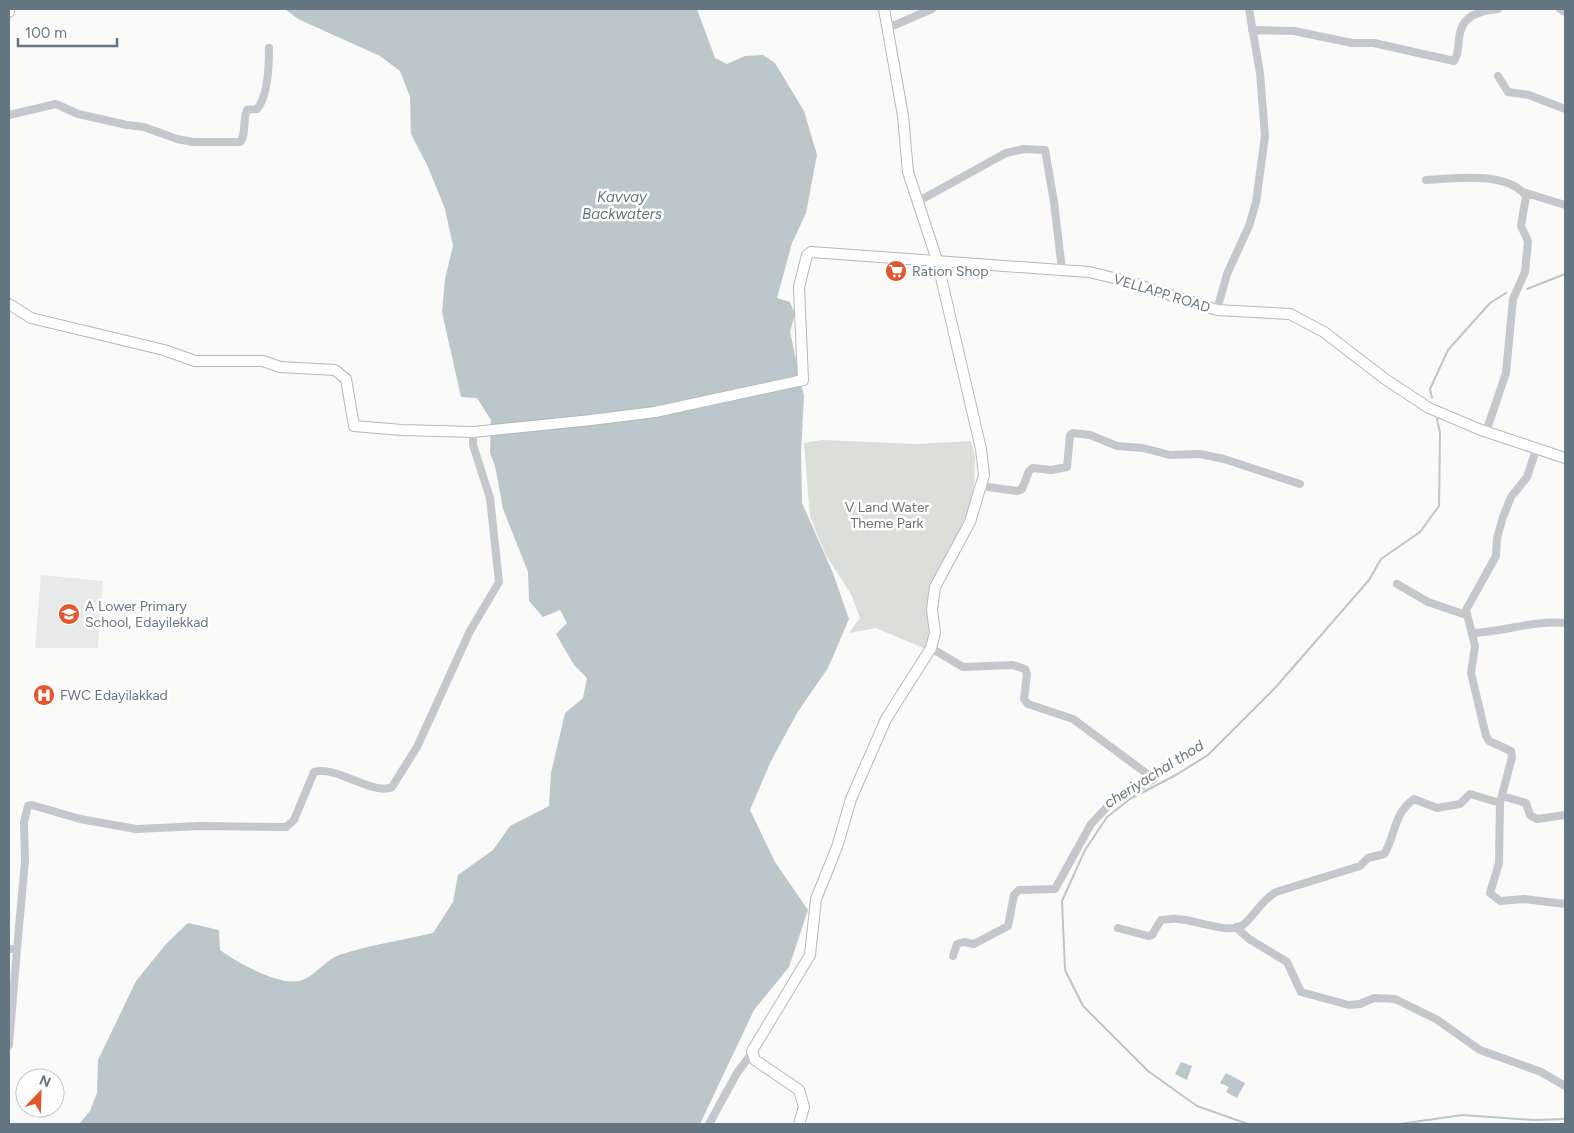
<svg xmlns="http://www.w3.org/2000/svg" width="1574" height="1133" font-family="Figtree,sans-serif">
	<rect width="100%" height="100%" fill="#fafaf8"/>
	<path fill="#e8e9e9" d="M41,575L103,581L98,648H35Z"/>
	<path fill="#dadfd7" d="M822,440L917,444L971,441L975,456L974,496L957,536L937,573L928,650L876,628L849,633L860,618L851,594L827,557L810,517L804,443Z"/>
	<path fill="#bbc7cb" d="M285,9H697L715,58L727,64L745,56L763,55L775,63L804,111L817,155L806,213L792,243L777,298L790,302L795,314L790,332L804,396L801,452L802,503L833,573L849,619L828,668L797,713L771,761L750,810L775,862L808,910L789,967L754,1010L700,1124H79L90,1111L97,1093L98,1060L136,981L166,944L188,923L219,930L220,950C237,962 284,990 305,979C317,973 326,960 339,955C370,945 402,940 433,933L453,902L458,875L493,850L510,826L549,806L551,773L565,713L583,698L587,678L574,665L556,634L567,623L560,610L543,617L529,601L528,572L503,509L495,466L490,453L491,420L477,398L461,397L442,312L445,279L453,246L445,209L428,167L411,134L410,97L400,71L380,56L298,19Z
		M1181,1062L1192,1066L1187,1080L1175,1074Z
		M1226,1073L1245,1083L1237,1098L1226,1092L1229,1087L1220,1083Z"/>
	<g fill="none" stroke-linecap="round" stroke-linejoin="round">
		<path stroke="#bbc7cb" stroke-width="2" d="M1527,289L1565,274
			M1432,398L1430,389L1448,350L1490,303L1506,293
			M1248,1124L1197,1106L1148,1071L1083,1006L1065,970L1062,901L1085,850L1107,817L1130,799L1176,775L1208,755L1275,688L1369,580L1381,559L1420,532L1439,506L1440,433L1437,419
			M1400,1124L1462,1115L1535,1120L1565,1119"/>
		<g stroke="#b3babf" stroke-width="12">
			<path id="secondary" d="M9,12V9
				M9,304L31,318L164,350L195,361H263L280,367L335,370L346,379L354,426L402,430L473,432L591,420L655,412L803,380L799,287L807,255L811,252L1089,272L1130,282L1217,310L1290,314L1324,332L1385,379L1429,408L1481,430L1565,458
				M799,1124L804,1107L799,1090L755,1060L752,1051L810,955L816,899L837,847L851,799L886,719L931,648L935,633L932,610L935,587L970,522L984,475L981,449L937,260L908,172L903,116L884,9"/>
		</g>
		<path stroke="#c3c8cc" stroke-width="8" d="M1560,9L1565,12
			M888,28L932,9
			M1252,30L1294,31L1352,43H1374L1454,61C1459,53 1458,48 1459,39C1461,15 1479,11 1498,9
			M1498,76L1508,92L1529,95L1565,109
			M9,115L56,104L78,114L127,125L144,127L177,139L193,142H240C247,134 242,121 247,110L257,109C268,97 269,64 269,48
			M1426,180C1453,178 1508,171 1526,196L1521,226L1528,241L1525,272L1513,299L1506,373L1486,432
			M1523,192L1565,205
			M917,202L1006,153L1024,149L1045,150L1054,202L1062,270
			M1217,310L1227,274L1249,226L1256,202L1265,136L1260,73L1249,9
			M1536,450L1527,477L1511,497L1503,517L1497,538L1496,556L1466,610L1475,646L1471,673L1486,736L1489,741L1511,751L1512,757L1500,803L1499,863L1490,893L1500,901L1524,899L1565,904
			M981,486L1017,491L1022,489L1029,471L1033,468L1051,470L1067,467L1070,435L1073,433L1090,435L1117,446L1143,448L1170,455L1200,454L1224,459L1300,484
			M1397,584L1428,602L1466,615
			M1472,633C1504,632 1533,620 1565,623
			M931,648L963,667L1013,665L1025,669L1027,674L1024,699L1028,704L1073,719L1154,779L1108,806L1091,824L1055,889L1019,890L1014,895L1008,926L974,944L964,942L957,944L953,956
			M1502,796L1526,803L1530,815L1537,819L1565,815
			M1236,927L1249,939L1287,962L1301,992L1349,1005L1360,1004L1374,998L1395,999L1436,1019L1480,1050L1541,1072L1565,1086
			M1118,928L1148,936L1152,935L1161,920C1166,920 1172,918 1177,919C1193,919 1230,935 1243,925C1255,915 1262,900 1276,892L1360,866L1368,858L1384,854C1396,836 1392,815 1414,799L1437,808L1460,804L1470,794L1500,803
			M9,949H17L25,861L24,822L28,806L32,805L80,819L136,829L200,826L286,827L294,820L314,772C337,765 372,796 392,787L417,747L470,631L499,582L490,498L473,445V432
			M9,1045L17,949
			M709,1124L737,1073L752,1053"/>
		<use href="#secondary" stroke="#fff" stroke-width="10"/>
	</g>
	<defs>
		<g id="supermarket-disc" transform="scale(1.125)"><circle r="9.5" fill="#e4572e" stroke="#fff"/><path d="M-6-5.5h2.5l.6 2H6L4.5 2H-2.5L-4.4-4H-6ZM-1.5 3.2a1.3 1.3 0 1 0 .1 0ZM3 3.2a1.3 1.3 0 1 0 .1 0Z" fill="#fff"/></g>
		<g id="school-disc" transform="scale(1.125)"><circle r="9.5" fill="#e4572e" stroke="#fff"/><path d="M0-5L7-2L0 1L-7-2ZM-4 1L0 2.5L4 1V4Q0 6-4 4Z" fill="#fff"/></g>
		<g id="hospital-disc" transform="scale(1.125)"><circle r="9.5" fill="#e4572e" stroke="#fff"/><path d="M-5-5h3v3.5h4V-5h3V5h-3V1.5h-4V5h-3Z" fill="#fff"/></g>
	</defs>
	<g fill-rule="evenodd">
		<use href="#supermarket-disc" x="896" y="271"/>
		<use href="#school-disc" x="69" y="614"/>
		<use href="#hospital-disc" x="44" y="695"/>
	</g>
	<g text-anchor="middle" stroke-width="5" stroke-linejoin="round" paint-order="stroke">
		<g font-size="14" fill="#657683" stroke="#fff" text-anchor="start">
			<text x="912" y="276">Ration Shop</text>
			<text x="85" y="611">A Lower Primary<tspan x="85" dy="16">School, Edayilekkad</tspan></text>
			<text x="60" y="700">FWC Edayilakkad</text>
		</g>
		<g font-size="14" fill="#657683" stroke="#fff">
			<text transform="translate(1162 293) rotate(17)" y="5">VELLAPP ROAD</text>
		</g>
		<g font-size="14" fill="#687a64" stroke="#fff">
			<text x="887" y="512">V Land Water<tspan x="887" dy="16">Theme Park</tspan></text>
		</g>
		<g font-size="15" font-style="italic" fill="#60757c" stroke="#fff">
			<text x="622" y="202">Kavvay<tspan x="622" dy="17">Backwaters</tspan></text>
			<text transform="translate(1154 774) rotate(-32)" y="5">cheriyachal thod</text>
		</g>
	</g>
	<rect width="1574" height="1133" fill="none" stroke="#657683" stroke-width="20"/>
	<g transform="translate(40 1093) rotate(23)"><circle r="24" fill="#ffffff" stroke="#c1c8cd"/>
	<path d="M0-4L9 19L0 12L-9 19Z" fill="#e4572e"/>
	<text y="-8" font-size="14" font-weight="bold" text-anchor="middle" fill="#657683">N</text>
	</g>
	<path d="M18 38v8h99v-8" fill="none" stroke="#657683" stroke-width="2.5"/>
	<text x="25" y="38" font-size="15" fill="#657683" stroke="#ffffff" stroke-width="4" paint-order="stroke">100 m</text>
</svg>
